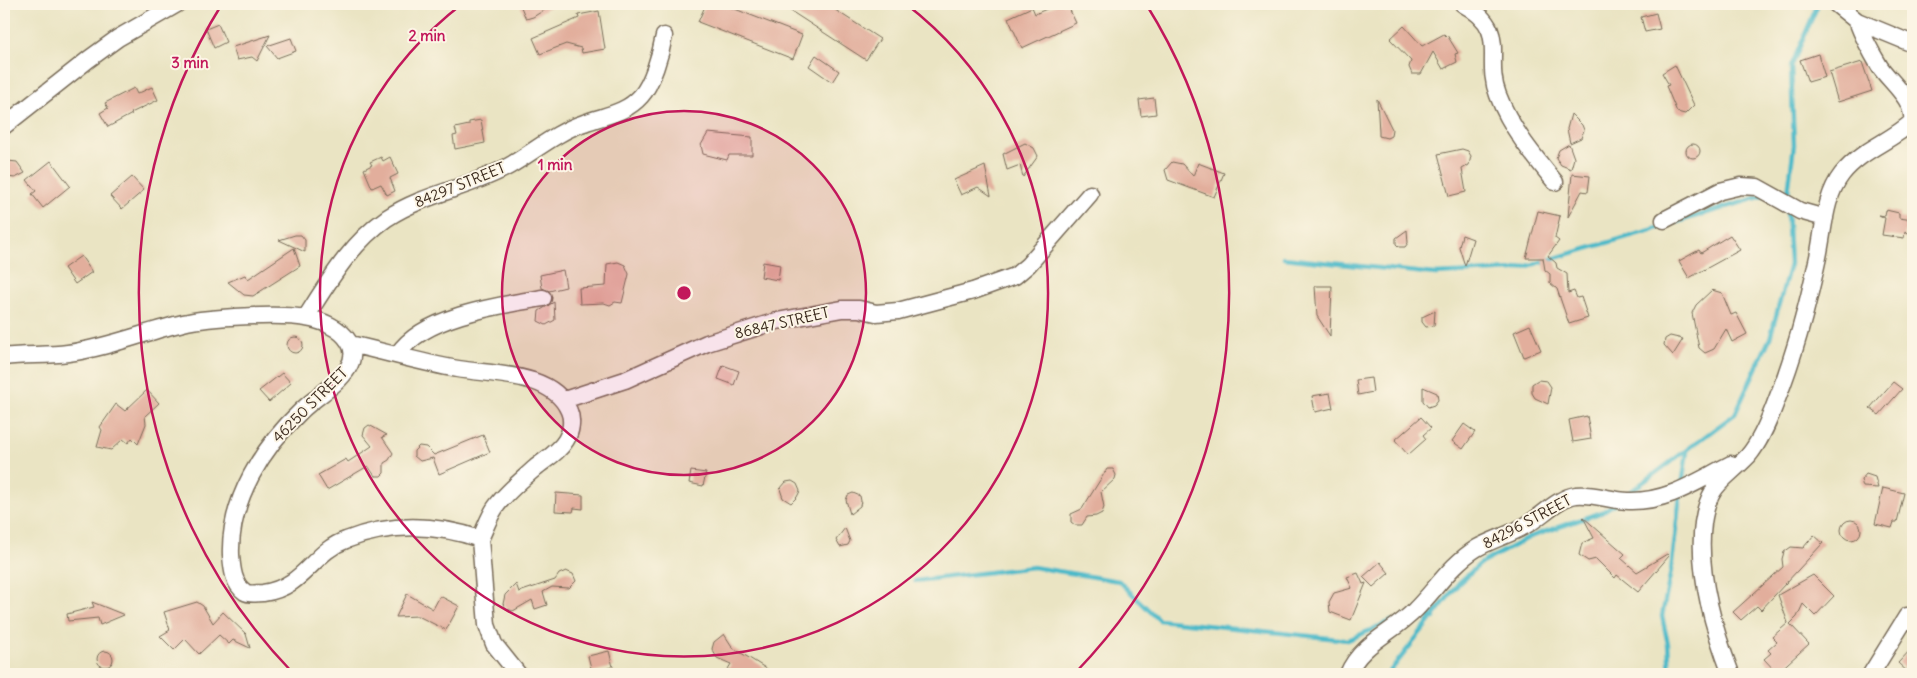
<svg xmlns="http://www.w3.org/2000/svg" width="1917" height="678" font-family="Delius,sans-serif">
	<rect width="100%" height="100%" fill="#fcf5e5"/>
	<filter id="ink" filterUnits="userSpaceOnUse"><feTurbulence type="fractalNoise" baseFrequency=".02" numOctaves="2"/><feDisplacementMap in="SourceGraphic" scale="10" xChannelSelector="R" yChannelSelector="G"/><feConvolveMatrix kernelMatrix="1 2 1 2 8 2 1 2 1" color-interpolation-filters="sRGB"/></filter>
	<filter id="wash" filterUnits="userSpaceOnUse"><feTurbulence type="fractalNoise" baseFrequency=".0096" numOctaves="4" result="noise"/><feDisplacementMap in="SourceGraphic" scale="20" xChannelSelector="R" yChannelSelector="G"/><feGaussianBlur stdDeviation="1.12" result="paint"/><feColorMatrix in="noise" values="0 0 0 0 0 0 0 0 0 0 0 0 0 0 0 0 0 1.4 0 .05"/><feComposite in="paint" operator="in"/></filter>
	<g filter="url(#wash)">
		<rect width="100%" height="100%" fill="#eae4c3"/>
		<g fill="none" stroke-linecap="round" stroke-linejoin="round">
			<path stroke="#4ebac9" stroke-width="4.5" d="M1787,200L1794,145L1791,67L1818,4
				M1677,222L1763,196
				M1284,258L1435,274L1514,270L1665,226
				M1682,485L1687,452
				M1626,495L1735,414L1770,338L1790,264L1787,208
				M915,581L1033,567L1119,581L1159,620L1348,640L1391,621
				M1419,612L1434,618
				M1388,674L1459,583L1480,564L1530,537L1602,512L1614,504
				M1670,674L1668,644L1662,616L1671,571L1680,495"/>
		</g>
		<g id="blocks">
			<path fill="#e2ae9c" d="M527,4H554L533,17L526,19L521,7Z
				M706,4H722L802,35L793,59L698,22Z
				M780,4H826L880,39L866,60Z
				M1058,4H1067L1076,23L1022,48L1008,18L1032,7L1035,14Z
				M599,11L605,49L582,53L581,48L566,44L540,54L533,38L579,18L578,15Z
				M1656,13L1660,29L1645,32L1641,17Z
				M218,24L226,42L214,48L206,29Z
				M1404,26L1422,46L1444,34L1446,36L1447,35L1458,53L1455,54L1457,62L1443,69L1433,52L1421,74H1412L1409,67L1411,61L1390,39Z
				M270,35L257,61L252,57L237,60L233,47Z
				M291,38L296,51L277,58L267,46Z
				M1818,54L1825,77L1808,82L1800,60Z
				M816,55L839,71L832,82L809,66Z
				M1862,62L1872,91L1838,102L1829,72Z
				M1675,65L1694,105L1685,114L1677,112L1666,86L1669,85L1662,73Z
				M152,87L158,100L131,113L132,114L108,127L100,113L108,108L105,103L134,88L137,94Z
				M1154,98L1156,114L1141,116L1139,100Z
				M1377,99L1392,129L1391,136L1387,138L1379,136V132Z
				M1571,114L1582,125L1584,130L1581,138L1570,143L1567,129Z
				M481,120L485,143L455,149L453,136L457,135L455,128L469,125V122Z
				M708,133L752,137V155H729L727,160L703,154L701,145Z
				M1025,143L1034,148L1038,156L1023,177L1020,165L1007,170L1003,154Z
				M1569,144L1574,158L1571,169L1561,165L1556,158L1559,150Z
				M1686 151a7 7 0 1 1 14 0a7 7 0 1 1-14 0Z
				M1462,149L1468,151L1471,156L1469,165L1462,169L1466,192L1449,196L1438,154Z
				M381,157L383,161L390,157L398,174L390,178L395,191L387,195L381,184L372,188L364,169L372,165L370,162Z
				M8,161L17,162L25,173L15,178L7,177L4,173V166Z
				M51,161L70,186L43,208L32,194L36,191L27,180Z
				M1172,162L1182,164L1193,176L1198,163L1224,173L1214,197L1168,180L1165,170Z
				M985,166L991,196L978,187L961,195L954,180Z
				M1572,174L1590,176L1588,192L1582,191L1568,217Z
				M132,177L144,190L122,209L110,196Z
				M1886,210L1899,213V218L1913,220V236L1905,231L1904,238L1882,235L1885,218L1879,215L1885,216Z
				M1538,211L1560,216L1555,238L1559,241L1548,256L1556,263L1557,268L1567,274L1568,293L1574,291L1577,298L1581,297L1588,318L1569,324L1557,289L1550,283V274L1545,270L1543,258H1526Z
				M1407,230L1408,243L1405,247H1399L1396,244V238Z
				M295,235H301L305,240V252L279,240Z
				M1462,235L1473,239L1465,266L1459,247Z
				M1730,235L1740,250L1689,278L1679,261L1699,250L1701,253Z
				M294,248L300,266L253,296L244,295L228,282L245,275L248,279Z
				M81,256L92,272L75,284L64,268Z
				M618,262L625,265L629,274L622,303L615,302L610,305L604,303L580,304L579,288L606,286L607,264Z
				M763,262L780,265L778,280L761,277Z
				M563,270L566,287L549,291L542,288L540,275Z
				M1315,286H1332L1330,336L1317,316Z
				M1712,290L1722,293L1731,315L1736,313L1747,334L1732,342L1726,329L1714,349L1705,353L1699,348L1692,313L1696,305Z
				M554,302L555,320L546,325L538,321L539,311Z
				M1435,311L1434,326L1426,327L1422,322V317Z
				M1530,325L1541,350L1524,357L1514,332Z
				M1670,336L1683,339L1673,355L1664,345L1665,339Z
				M287 345a8 8 0 1 1 16 0a8 8 0 1 1-16 0Z
				M723,365L739,371L734,385L718,379Z
				M282,373L291,383L269,402L259,391Z
				M1371,378L1373,392L1358,395L1356,380Z
				M1538,380L1547,381L1551,387L1548,404L1535,398L1532,393V384Z
				M1893,382L1902,389L1879,415L1870,408Z
				M1423,387L1437,393L1438,400L1434,405L1428,407L1423,401Z
				M147,390L159,403L145,416L146,424L138,444L132,438L128,443L123,439L111,450L97,447L102,430L100,427L116,404L125,411Z
				M1330,393L1333,408L1315,412L1312,396Z
				M1587,416L1591,439L1573,442L1569,420Z
				M1421,417L1431,428L1423,435L1426,439L1408,455L1395,440Z
				M1464,424L1475,432L1463,449L1452,441Z
				M369,425L387,435L382,437L393,453L389,460L384,463V473L381,476H375L368,466L327,490L318,475L346,459L348,462L372,446L363,435L365,428Z
				M483,435L490,452L439,474L433,458L420,461L414,456V451L419,446L426,447L434,455Z
				M1107,469H1113L1116,475L1115,479L1101,492L1104,507L1102,513L1096,516L1087,517L1082,525H1075L1071,522V514L1082,509Z
				M691,471L706,473L703,486L689,483Z
				M1866,474L1875,477L1878,488L1863,487L1861,480Z
				M792,481L797,484L800,491L797,497L791,503L783,498L780,489L786,482Z
				M1883,488L1904,493L1897,522H1894L1892,528L1875,524Z
				M556,493L583,495V509L574,508L573,512L555,511Z
				M853,493L860,496L861,501L860,506L850,514L846,500L848,495Z
				M1583,517L1625,554L1621,558L1637,572L1667,554L1669,556L1638,592L1617,575L1615,578L1596,559L1588,561L1579,555L1582,543L1594,538Z
				M1841 530a10 10 0 1 1 20 0a10 10 0 1 1-20 0Z
				M845,528L850,541L848,545L840,547L836,540Z
				M1814,535L1823,543L1761,610L1757,606L1741,620L1733,612L1783,567L1782,559L1784,552L1791,547L1803,548Z
				M1380,562L1389,573L1373,587L1363,577Z
				M566,571L573,574L576,581L569,588L552,587L543,592L547,605L535,609L532,600L513,611L507,609L503,604L505,595L516,584L519,592L555,580L559,574Z
				M1358,573L1363,584L1366,583L1351,620L1330,612L1329,602L1334,593L1352,588L1347,577Z
				M1813,575L1834,596L1815,616L1803,604L1797,617L1790,624L1809,644L1777,673L1764,659L1771,653L1768,650L1777,642L1772,637L1788,623L1778,595Z
				M407,594L433,609L440,596L459,606L446,630L418,616L396,617Z
				M92,602L122,614L124,615L100,625L98,618L68,621L67,614L94,607Z
				M197,602L203,606L213,623L223,612L246,634L250,648L233,640L229,644L219,635L199,654L185,639L174,650L160,636L170,630L164,612Z
				M724,634L733,648L775,674H735L728,669L731,664L717,658L712,649L714,642Z
				M1913,647V674H1910L1898,663Z
				M97 659a8 8 0 1 1 16 0a8 8 0 1 1-16 0Z
				M609,651L613,667L592,672L588,656Z"/>
		</g>
	</g>
	<g filter="url(#ink)">
		<use href="#blocks" fill-opacity="0" stroke="#786b58" stroke-width="1"/>
		<g fill="none" stroke-linecap="round" stroke-linejoin="round">
			<g stroke="#786b58" stroke-width="19">
				<path id="minor" d="M1463,4C1511,30 1483,57 1498,95C1510,127 1533,155 1555,182
					M1836,4L1857,21
					M4,126L89,59L118,38L177,4
					M1664,220L1720,191L1741,186L1757,187L1800,211L1825,218
					M306,317C329,281 351,243 387,218C425,193 470,188 509,166C534,152 556,132 584,123C605,115 625,114 641,96C652,84 661,53 664,36
					M350,344C386,352 422,363 458,369C493,375 553,372 569,411C573,420 571,432 566,440C559,452 546,459 535,468C522,480 505,493 495,508C489,517 485,529 480,539
					M398,354C423,316 500,305 543,298
					M4,357C25,354 46,356 68,353C107,348 145,332 183,323C208,317 282,313 306,318C321,320 341,328 349,342C354,350 353,360 348,368C337,386 316,396 301,411C263,447 229,500 231,555C232,567 233,584 245,592C250,595 257,593 263,593C305,587 312,552 346,540C390,523 436,524 480,539L487,625L494,644L518,674
					M564,400L625,380L707,343L777,321L842,309H859L876,313L898,311L973,291L1015,276L1028,265L1090,194
					M1348,674C1361,643 1393,633 1415,610C1436,589 1451,564 1477,548C1493,539 1512,534 1528,524C1543,515 1558,498 1576,495C1593,493 1612,501 1629,501C1668,502 1697,481 1731,464
					M1731,674C1714,630 1697,571 1703,523C1709,483 1723,482 1748,456C1761,441 1770,418 1777,399C1795,354 1808,304 1818,257C1824,230 1824,197 1842,174C1861,150 1890,142 1912,122C1915,100 1891,83 1880,67C1871,52 1863,37 1857,21L1913,44
					M1871,674L1907,616"/>
			</g>
			<use href="#minor" stroke="#fff" stroke-width="16"/>
		</g>
	</g>
	<circle cx="684" cy="293" r="182" fill="#c2185b" fill-opacity=".12"/>
	<g fill="none" stroke="#c2185b" stroke-width="2.5">
		<circle cx="684" cy="293" r="182"/>
		<path d="M906 4A364 364 0 1 1 462 4"/>
		<path d="M292 672A545 545 0 0 1 222 4M1146 4A545 545 0 0 1 1076 672"/>
	</g>
	<g text-anchor="middle" stroke-width="4" stroke-linejoin="round" paint-order="stroke">
		<g font-size="15" fill="#3b2a1e" stroke="#fcf5e5">
			<text transform="translate(460 185) rotate(-22)" y="5">84297 STREET</text>
			<text transform="translate(782 323) rotate(-13)" y="5">86847 STREET</text>
			<text transform="translate(310 405) rotate(-45)" y="5">46250 STREET</text>
			<text transform="translate(1527 522) rotate(-28)" y="5">84296 STREET</text>
		</g>
	</g>
	<circle cx="684" cy="293" r="8" fill="#c2185b" stroke="#fcf5e5" stroke-width="2.5"/>
	<g font-size="15" text-anchor="middle" font-weight="bold" fill="#c2185b" stroke="#fcf5e5" stroke-width="4" stroke-linejoin="round" paint-order="stroke">
		<text x="427" y="41">2 min</text>
		<text x="190" y="68">3 min</text>
		<text x="555" y="170">1 min</text>
	</g>
	<rect width="1917" height="678" fill="none" stroke="#fcf5e5" stroke-width="20"/>
</svg>
